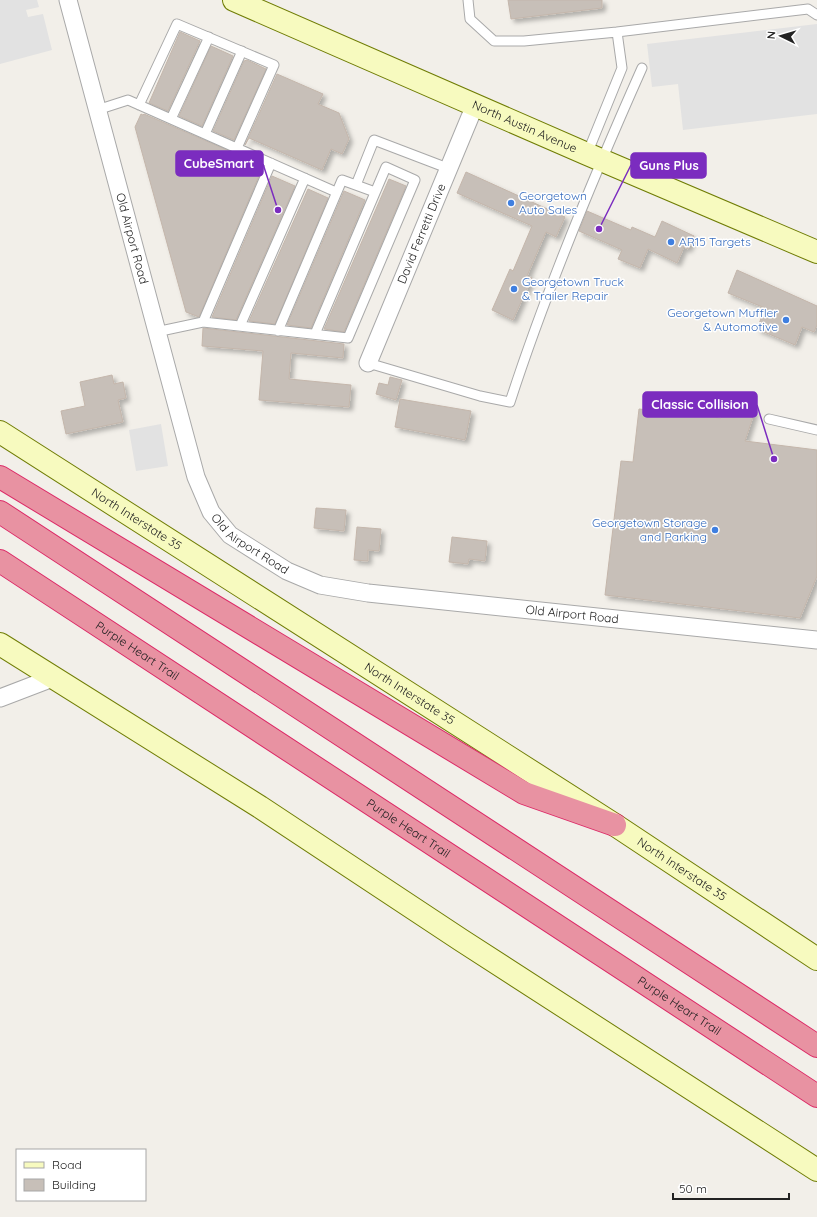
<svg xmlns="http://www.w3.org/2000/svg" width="817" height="1217" font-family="Quicksand,sans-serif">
	<defs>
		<filter id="shadow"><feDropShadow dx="3.5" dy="3.5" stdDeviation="2" flood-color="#0004"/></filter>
	</defs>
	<rect width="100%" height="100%" fill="#f2efe9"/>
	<path fill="#e2e2e2" d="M0,0H37L39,7L26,10L28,17L43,14L52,50L0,64Z
		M817,24V114L683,130L678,84L652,87L647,44Z
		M161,424L168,466L136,471L129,430Z"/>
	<path fill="#c7bfb8" stroke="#c4b6ab" filter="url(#shadow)" d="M508,0H602V8L511,19Z
		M180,32L200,41L168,111L149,103Z
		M211,46L233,56L202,126L179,116Z
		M247,60L266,69L234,140L213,131L244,61Z
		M277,74L323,94L318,104L339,113L349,139L342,154L331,149L322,170L249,138L245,145Z
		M141,114L143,115L144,114L241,156L240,159L257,166L256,169L261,171L199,317L186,312L135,127Z
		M466,172L565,217L556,237L546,232L527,276L532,278L513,320L492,310L510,269L513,271L532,226L457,193Z
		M272,176L295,186L236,320L212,317Z
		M389,179L406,186L344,332L324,329Z
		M308,189L328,198L275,324L249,321Z
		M344,191L365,200L311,328L287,325Z
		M587,211L631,230L632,227L655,237L662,221L694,236L688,249L684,247L677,263L648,249L640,268L618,259L622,250L579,231Z
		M737,270L817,306V325L814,332L802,327L795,345L757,329L765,308L728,293Z
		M203,328L344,344L343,358L291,353L289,379L351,385L349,407L259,400L263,351L202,346Z
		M112,375L114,384L123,382L126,398L118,400L123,422L66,434L61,411L85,406L80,382Z
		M390,377L402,380L396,400L376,394L379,383L388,385Z
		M400,399L471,411L465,440L395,427Z
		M726,403L755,411L745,441L817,450V576L800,618L605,595L621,461L633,462L639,409L721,418Z
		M316,508L346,510L344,531L314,528Z
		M357,527L381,529L379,551L368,550V561L354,560Z
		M452,537L487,541L485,561L469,559L468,564L449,562Z"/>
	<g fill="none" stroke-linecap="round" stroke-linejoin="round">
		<g stroke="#a9a9a9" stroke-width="11">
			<path id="lane" d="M468,0L470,19L494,41H524L617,32L622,68L587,154
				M617,32L808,9L817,15
				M139,105L177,24L274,65L237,148
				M97,110L128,100L336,192
				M171,119L209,37
				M205,134L242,51
				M356,185L374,140L450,169
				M203,322L271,163
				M240,326L305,178
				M278,331L342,180L375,192
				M156,332L203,322L348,338L415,180L386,167L315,334
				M368,363L480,396L510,402C547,288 593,178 642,68
				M769,419L817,430"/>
		</g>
		<g stroke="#a9a9a9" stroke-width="19">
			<g id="street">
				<path id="s1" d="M68,0L196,477L211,512L230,535L287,571L320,585L368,593L817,640"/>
				<path id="s2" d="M368,363L475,105"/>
				<path d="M0,698L55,677"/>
			</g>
		</g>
		<g stroke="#707d05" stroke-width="24">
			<g id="secondary">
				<path id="s3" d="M234,0L587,154L817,252"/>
				<path id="s4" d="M0,432L615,825L817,959"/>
				<path d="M0,644L260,807L461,940L817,1170"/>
			</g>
		</g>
		<g stroke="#dc2a67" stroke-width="24">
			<g id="highway">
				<path d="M0,477L524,793L615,825"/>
				<path d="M0,512L817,1046"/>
				<path id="s5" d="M0,561L817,1096"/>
			</g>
		</g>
		<use href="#lane" stroke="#fff" stroke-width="9"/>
		<use href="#street" stroke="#fff" stroke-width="17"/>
		<use href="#secondary" stroke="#f7fabf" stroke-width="22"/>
		<use href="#highway" stroke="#e892a2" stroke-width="22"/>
	</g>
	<g fill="#3f7fe0" stroke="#fff" stroke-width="1.5">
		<circle cx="511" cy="203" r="4"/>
		<circle cx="671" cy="242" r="4"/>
		<circle cx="514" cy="289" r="4"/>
		<circle cx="786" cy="320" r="4"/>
		<circle cx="715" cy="530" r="4"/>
	</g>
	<g text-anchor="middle" stroke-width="3" stroke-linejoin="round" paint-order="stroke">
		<g font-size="12" fill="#222" stroke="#fff">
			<text dy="4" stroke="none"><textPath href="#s3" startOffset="317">North Austin Avenue</textPath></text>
			<text dy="4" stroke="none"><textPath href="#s2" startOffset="140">David Ferretti Drive</textPath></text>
			<text dy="4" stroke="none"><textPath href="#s1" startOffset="247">Old Airport Road</textPath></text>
			<text dy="4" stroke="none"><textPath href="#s4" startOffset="162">North Interstate 35</textPath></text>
			<text dy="4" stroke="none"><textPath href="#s1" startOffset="583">Old Airport Road</textPath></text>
			<text dy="4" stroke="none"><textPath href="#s1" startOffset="919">Old Airport Road</textPath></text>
			<text dy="4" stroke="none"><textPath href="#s5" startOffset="164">Purple Heart Trail</textPath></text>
			<text dy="4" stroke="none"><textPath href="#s4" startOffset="486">North Interstate 35</textPath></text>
			<text dy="4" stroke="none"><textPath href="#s5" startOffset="488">Purple Heart Trail</textPath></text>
			<text dy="4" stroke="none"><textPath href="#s4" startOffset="810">North Interstate 35</textPath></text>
			<text dy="4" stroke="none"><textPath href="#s5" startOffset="812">Purple Heart Trail</textPath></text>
		</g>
		<g font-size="12" fill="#366cbe" stroke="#fff" text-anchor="start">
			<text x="519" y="200">Georgetown<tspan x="519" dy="14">Auto Sales</tspan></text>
			<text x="679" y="246">AR15 Targets</text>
			<text x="522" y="286">Georgetown Truck<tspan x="522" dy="14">&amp; Trailer Repair</tspan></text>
			<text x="778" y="317" text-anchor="end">Georgetown Muffler<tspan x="778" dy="14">&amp; Automotive</tspan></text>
			<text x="707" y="527" text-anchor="end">Georgetown Storage<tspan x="707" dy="14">and Parking</tspan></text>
		</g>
	</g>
	<path fill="none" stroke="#7b2cbf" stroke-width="1.5" d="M278 210L263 164M599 229L631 165M774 459L757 405"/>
	<g fill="#7b2cbf" stroke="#fff" stroke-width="1.5">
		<circle cx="278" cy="210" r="4"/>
		<circle cx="599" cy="229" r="4"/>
		<circle cx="774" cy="459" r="4"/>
	</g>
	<g fill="#7b2cbf" stroke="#7b2cbf" stroke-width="1.5">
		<rect x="176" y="151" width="87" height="25" rx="4"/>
		<rect x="631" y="153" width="75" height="25" rx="4"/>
		<rect x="643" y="392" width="114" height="25" rx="4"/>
	</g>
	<g font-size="13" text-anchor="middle" font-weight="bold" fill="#fff">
		<text x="219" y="168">CubeSmart</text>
		<text x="669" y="170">Guns Plus</text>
		<text x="700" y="409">Classic Collision</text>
	</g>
	<rect x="16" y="1149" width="130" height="52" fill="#ffffff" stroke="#a7a7a7"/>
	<rect x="24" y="1162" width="20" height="6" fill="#f7fabf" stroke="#a7a7a7"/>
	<text x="52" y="1169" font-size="12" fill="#222222">Road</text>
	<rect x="24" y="1179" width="20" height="12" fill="#c7bfb8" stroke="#a7a7a7"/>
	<text x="52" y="1189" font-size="12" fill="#222222">Building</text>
	<g transform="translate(781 36) rotate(275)" stroke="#ffffff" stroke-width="3" paint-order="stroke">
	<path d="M0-3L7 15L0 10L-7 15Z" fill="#222222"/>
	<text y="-6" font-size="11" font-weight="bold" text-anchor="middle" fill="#222222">N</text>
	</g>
	<path d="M673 1193v6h116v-6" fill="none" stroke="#222222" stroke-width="2"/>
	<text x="679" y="1193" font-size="12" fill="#222222" stroke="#ffffff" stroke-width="3" paint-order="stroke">50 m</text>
</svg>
